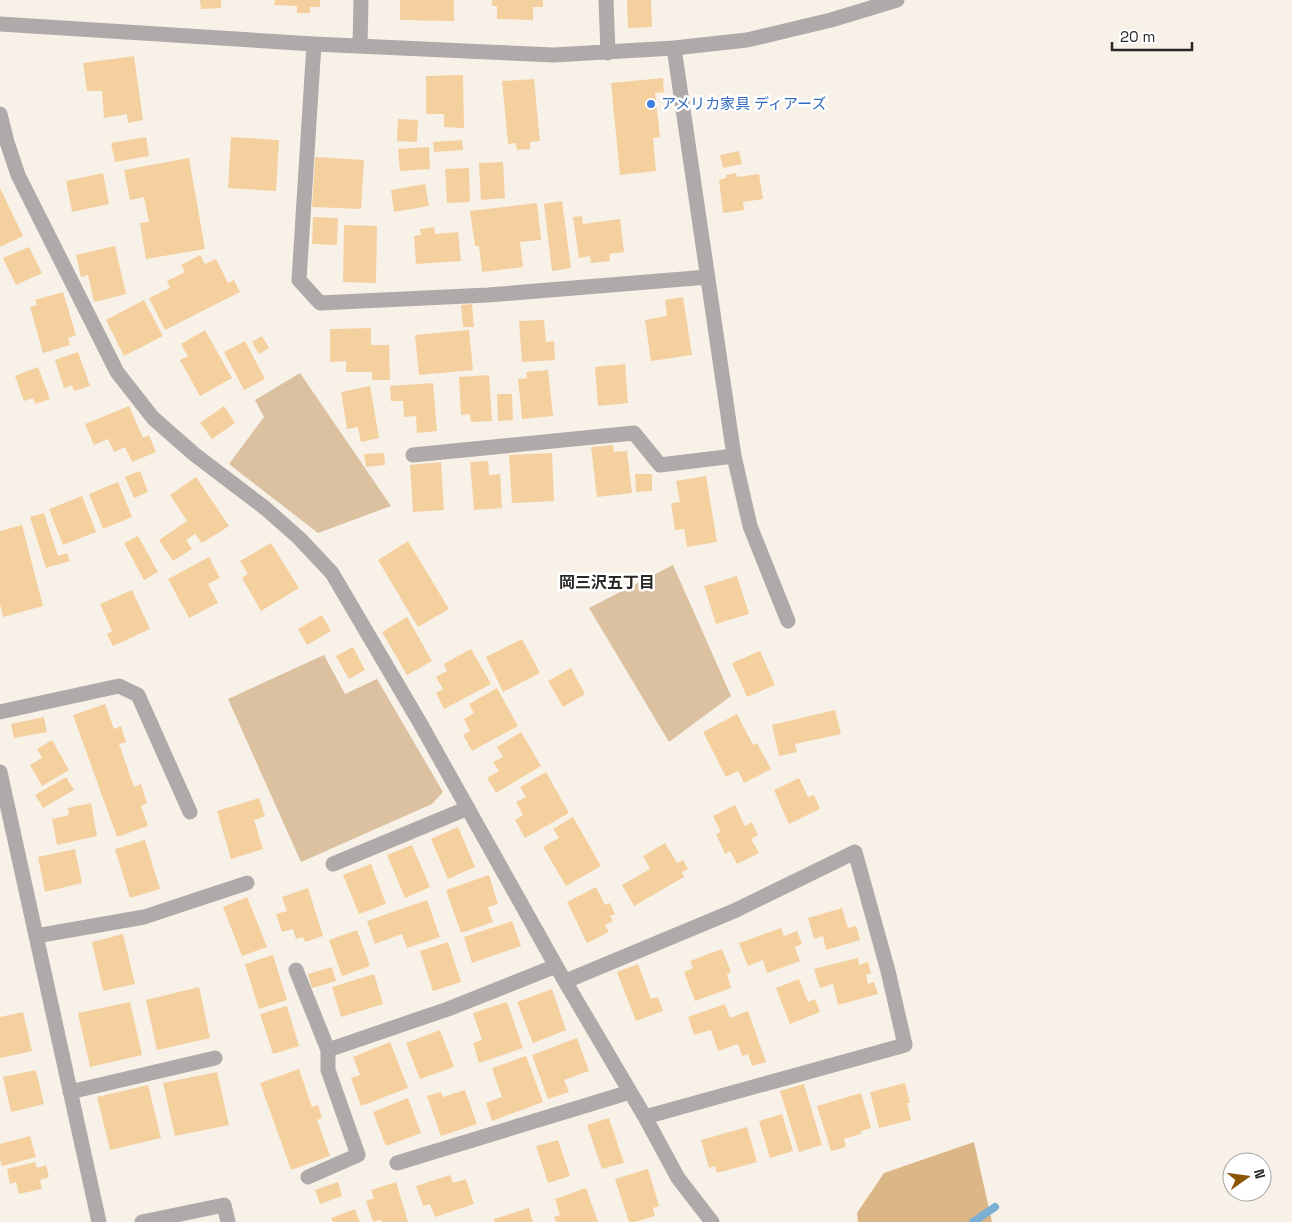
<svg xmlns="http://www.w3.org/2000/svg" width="1292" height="1222" font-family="'Space Grotesk','Noto Sans JP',sans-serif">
	<rect width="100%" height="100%" fill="#f8f1e8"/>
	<path fill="#dbc19f" d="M300,373L391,506L318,533L229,464L264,417L255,400Z
		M673,565L731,696L669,742L589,608Z
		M324,655L345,694L377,679L443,792L432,804L301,862L228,699Z"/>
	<path fill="#dbb686" d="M974,1142L992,1222H858L857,1213L884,1173Z"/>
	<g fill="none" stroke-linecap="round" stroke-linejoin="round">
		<path stroke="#7aafd2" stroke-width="8" d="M973,1222L995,1207"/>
	</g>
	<path fill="#f5d09f" d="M200,0H221V8L201,9Z
		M275,0H320V7H310V13H297V6L274,5Z
		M400,0H454V21L400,20Z
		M492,0H543V7H533V20L497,19V6H492Z
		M627,0H651L652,27L628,28Z
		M134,56L143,120L128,123L127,114L104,118L102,91H87L83,63Z
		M463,75L464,128L444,127V114H426V76Z
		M663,78L664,92L655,93L660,137L653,138L656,171L620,175L611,83Z
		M534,79L540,141L530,142V149L517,150L516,143L508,144L502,81Z
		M398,119L418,120L417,142L397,141Z
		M146,137L149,156L115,162L111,143Z
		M231,137L279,140L276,191L228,188Z
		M462,140L463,150L434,152L433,142Z
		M429,147L430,169L400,171L398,149Z
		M739,151L742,164L723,168L720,155Z
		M315,157L364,160L361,209L312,207Z
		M189,158L205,249L146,259L140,223L149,222L144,197L130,200L124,170Z
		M503,162L505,198L481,200L479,163Z
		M469,168L470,202L447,203L445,169Z
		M103,173L109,204L72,212L66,181Z
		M736,173L737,177L759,174L763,199L743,202L744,210L723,213L719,180L726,178V175Z
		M425,184L429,206L394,212L391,190Z
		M0,188L23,236L0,247Z
		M562,201L571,268L552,271L544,204Z
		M537,203L541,240L520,242L523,267L482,272L479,246H475L470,211Z
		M582,216L583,224L620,219L624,252L609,254L610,261L591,263L590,256L579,258L573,217Z
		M313,217L338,218L337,245L312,244Z
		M344,225L377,226L376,283L343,282Z
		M434,227L435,234L458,232L461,261L416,264L414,236L421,235L420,229Z
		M115,246L126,294L94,302L88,275L81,277L76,255Z
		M29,247L42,273L16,285L3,258Z
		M200,255L205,264L216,259L228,283L234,280L240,292L165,330L149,298L170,288L167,281L185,272L181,265Z
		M63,292L76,335L68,338L70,345L43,353L30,307L37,305L35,300Z
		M683,297L692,355L651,361L645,320L667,316L665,300Z
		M144,300L163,336L124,356L106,320Z
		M472,304L474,327H463L461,305Z
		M544,320L546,342L554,341L555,360L522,362L519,321Z
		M371,328V345H389L390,380H372V372H346V361L330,362V329Z
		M205,330L232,378L200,396L180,360L188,356L181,344Z
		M469,330L473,370L419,375L415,335Z
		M262,336L269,348L259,354L252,342Z
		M245,341L265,379L244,390L224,352Z
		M78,352L90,386L74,391L72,385L64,388L55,360Z
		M625,364L628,403L598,406L595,367Z
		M38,367L50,399L35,404L33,398L24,401L15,376Z
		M548,370L553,416L522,419L518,379L527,378L526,372Z
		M489,375L492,421L471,422L470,414L461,415L459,377Z
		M433,383L437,431L417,433L416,416L404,417L403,401H391L390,386Z
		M370,386L379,438L361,442L358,427L347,429L341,392Z
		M497,394H512L513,420L498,421Z
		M129,406L143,438L149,435L156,452L132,462L125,447L114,452L108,439L94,445L85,424Z
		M224,406L235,423L212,439L200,423Z
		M613,445L614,452L627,451L632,493L597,497L591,447Z
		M384,453L385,465L366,467L364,454Z
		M552,453L554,501L512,503L509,455Z
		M488,461L489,475L500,474L502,508L474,510L470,462Z
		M441,462L444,510L413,512L410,465Z
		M140,471L148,492L134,498L125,477Z
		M635,474H652V491L636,492Z
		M706,476L717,542L687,547L684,529L675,530L671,503L680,502L676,481Z
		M196,477L229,526L202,543L195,534L186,540L192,549L173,561L159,540L187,521L170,495Z
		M118,482L132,517L103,529L89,494Z
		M82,496L96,532L63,545L49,509Z
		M44,513L58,556L67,553L70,561L46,568L30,517Z
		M22,525L43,606L3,617L0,604V531Z
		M138,536L158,572L144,580L124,543Z
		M408,541L449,609L418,627L378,560Z
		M271,543L299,588L261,611L242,578L248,574L240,561Z
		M209,557L220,578L208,584L218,603L189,618L168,579Z
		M737,576L749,614L716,624L704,586Z
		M132,590L150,629L113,646L107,634L112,631L100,604Z
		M322,615L331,631L307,645L298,629Z
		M407,617L432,661L407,675L382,632Z
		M522,639L540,673L503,692L486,657Z
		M353,647L365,670L349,679L336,656Z
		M471,649L491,684L444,709L436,693L443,689L436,677L447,671L444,664Z
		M760,651L775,685L747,697L732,663Z
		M571,668L585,694L563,707L548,681Z
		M497,688L518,726L472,751L463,735L470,731L464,719L474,713L469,704Z
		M105,704L114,729L121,726L126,742L119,744L134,787L141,784L147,803L141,806L148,826L117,837L73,715Z
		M835,710L841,734L795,744L797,752L779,756L772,725Z
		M737,714L753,745L757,743L771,769L744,783L738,771L726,777L703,732Z
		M44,717L47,732L14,738L11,724Z
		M521,732L541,766L496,793L487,778L499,771L493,762L503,757L497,747Z
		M52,740L69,770L42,786L30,765L42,758L37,749Z
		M546,772L569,813L525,838L515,820L523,815L516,802L526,797L520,787Z
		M66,777L74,790L43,808L35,795Z
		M799,778L808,797L814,795L820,809L789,824L774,790Z
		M259,798L265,816L254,820L263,849L231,859L217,811Z
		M91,803L97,836L57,845L52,819L69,815L68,808Z
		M735,805L745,826L752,822L758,835L751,839L759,853L737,864L730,851L725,854L716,834L721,832L713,816Z
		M573,817L601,866L566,886L543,847L559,838L553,829Z
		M458,827L475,867L448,879L431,839Z
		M145,840L160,889L130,898L115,849Z
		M665,843L677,863L683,860L688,869L682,872L684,877L634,906L622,885L650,869L643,856Z
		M412,845L430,887L405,898L387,855Z
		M75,849L82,883L45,892L38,857Z
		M371,864L386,904L359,914L343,875Z
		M489,875L498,904L488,907L493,922L461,933L446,890Z
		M596,887L605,905L610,903L615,914L610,916L613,921L605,925L609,932L587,943L567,902Z
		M308,888L323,936L305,942L303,937L296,939L293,929L282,932L276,914L287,911L282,897Z
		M247,897L267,947L242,956L223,907Z
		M427,900L440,937L407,948L402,934L375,944L367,921Z
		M842,908L848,928L856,926L860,940L826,950L823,936L814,939L808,918Z
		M512,921L521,946L472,963L464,937Z
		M781,928L784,936L797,931L802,944L795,947L800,961L767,973L763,960L748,966L739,943Z
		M357,930L370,966L342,976L329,940Z
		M123,934L135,984L103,991L92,942Z
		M448,942L461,982L433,991L420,951Z
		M722,949L731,972L727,974L731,988L695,1001L684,972L693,968L690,961Z
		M273,955L287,1000L259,1009L245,964Z
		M858,958L859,965L868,962L871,973L866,975L868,984L874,982L878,994L838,1005L833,984L820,988L814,969Z
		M638,964L651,999L658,997L663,1011L636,1021L617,972Z
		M332,967L336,981L312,988L308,974Z
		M374,974L383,1004L341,1017L332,987Z
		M799,979L808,1002L815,999L820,1012L790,1024L776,988Z
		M199,987L210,1038L157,1050L146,1000Z
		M552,989L566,1030L533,1043L517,1002Z
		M130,1002L142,1055L90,1067L78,1013Z
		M507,1002L523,1048L479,1063L473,1043L482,1040L473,1013Z
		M725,1004L730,1018L748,1011L766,1062L752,1066L748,1054L742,1056L738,1044L718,1051L711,1030L694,1035L688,1017Z
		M287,1006L299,1046L273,1054L260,1014Z
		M23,1012L32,1051L0,1058V1017Z
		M440,1030L454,1067L420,1079L406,1043Z
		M577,1038L589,1071L564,1080L569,1092L548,1099L532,1055Z
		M390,1042L408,1088L361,1106L351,1078L360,1075L353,1057Z
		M526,1056L543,1102L492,1121L486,1103L502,1097L492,1068Z
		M299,1069L312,1107L318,1105L322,1118L317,1120L330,1156L291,1170L260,1083Z
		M36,1070L44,1104L11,1112L3,1077Z
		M217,1072L229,1125L175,1136L163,1083Z
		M905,1083L910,1103H907L911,1120L879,1128L870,1092Z
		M804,1084L822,1145L799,1152L780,1091Z
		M148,1085L161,1138L110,1150L97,1097Z
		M465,1090L477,1124L441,1136L427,1096L441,1092L443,1097Z
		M861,1093L871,1128L861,1131V1134L844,1139L846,1147L831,1151L817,1106Z
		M408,1098L421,1133L386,1146L373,1112Z
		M782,1114L793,1151L770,1158L759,1121Z
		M609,1118L624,1163L602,1169L587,1125Z
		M747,1127L757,1162L717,1173L715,1166L709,1168L701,1140Z
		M30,1136L36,1157L2,1166L0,1159V1144Z
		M558,1140L570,1176L548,1183L536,1146Z
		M35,1162L37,1168L46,1165L49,1177L40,1180L42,1189L19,1194L16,1182L10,1184L7,1169Z
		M648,1169L659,1206L653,1208L655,1216L635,1222H629L615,1179Z
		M450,1175L453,1183L466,1179L474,1204L435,1217L430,1204L423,1206L416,1186Z
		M338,1182L342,1196L320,1204L315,1190Z
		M396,1182L408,1222H381V1220L373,1222L366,1201L374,1198L371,1190Z
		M586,1188L598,1222H556L554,1217L560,1215L555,1199Z
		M529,1208L533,1222H495L494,1219Z
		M355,1209L360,1222H333L331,1218Z"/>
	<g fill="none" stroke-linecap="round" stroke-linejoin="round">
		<path stroke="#afa9aa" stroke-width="15" d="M606,0L608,53
			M0,24L314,44L554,55L674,48L747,40L831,20L897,0
			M314,44L299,280L320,303L488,295L708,277
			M360,46L361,0
			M674,48L734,456L750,526L788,621
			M0,114L7,142L18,175L117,372L153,418L194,454L265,508L299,538L332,573L420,723L556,966L645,1117L678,1178L712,1222
			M413,455L634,433L660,465L734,456
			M0,712L119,686L138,695L190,812
			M0,772L99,1222
			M333,864L468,808
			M36,936L144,917L247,883
			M296,970L328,1050L448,1009L556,966
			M566,981L734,911L855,852L888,971L905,1045L645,1117
			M70,1092L215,1058
			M397,1163L630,1092
			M308,1177L358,1155L328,1070V1050
			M142,1222L224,1205L228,1222"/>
	</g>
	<circle fill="#3f7fe0" stroke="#fff" stroke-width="2" cx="651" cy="104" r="5"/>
	<g text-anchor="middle" stroke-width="5" stroke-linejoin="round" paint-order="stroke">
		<g font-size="15" fill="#366cbe" stroke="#fff" text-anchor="start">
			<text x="661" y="109">アメリカ家具 ディアーズ</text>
		</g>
		<g font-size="16" font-weight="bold" fill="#2a2724" stroke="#fff">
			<text x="607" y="588">岡三沢五丁目</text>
		</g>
	</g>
	<g transform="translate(1247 1177) rotate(76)"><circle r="24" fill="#ffffff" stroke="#aaa9a7"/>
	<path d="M0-4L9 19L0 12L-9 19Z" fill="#8a5403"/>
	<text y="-8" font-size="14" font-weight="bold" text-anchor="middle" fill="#2a2724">N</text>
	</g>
	<path d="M1112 42v8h80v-8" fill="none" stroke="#2a2724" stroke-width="2.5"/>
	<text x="1120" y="42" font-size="15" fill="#2a2724" stroke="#ffffff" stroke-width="4" paint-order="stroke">20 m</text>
</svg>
